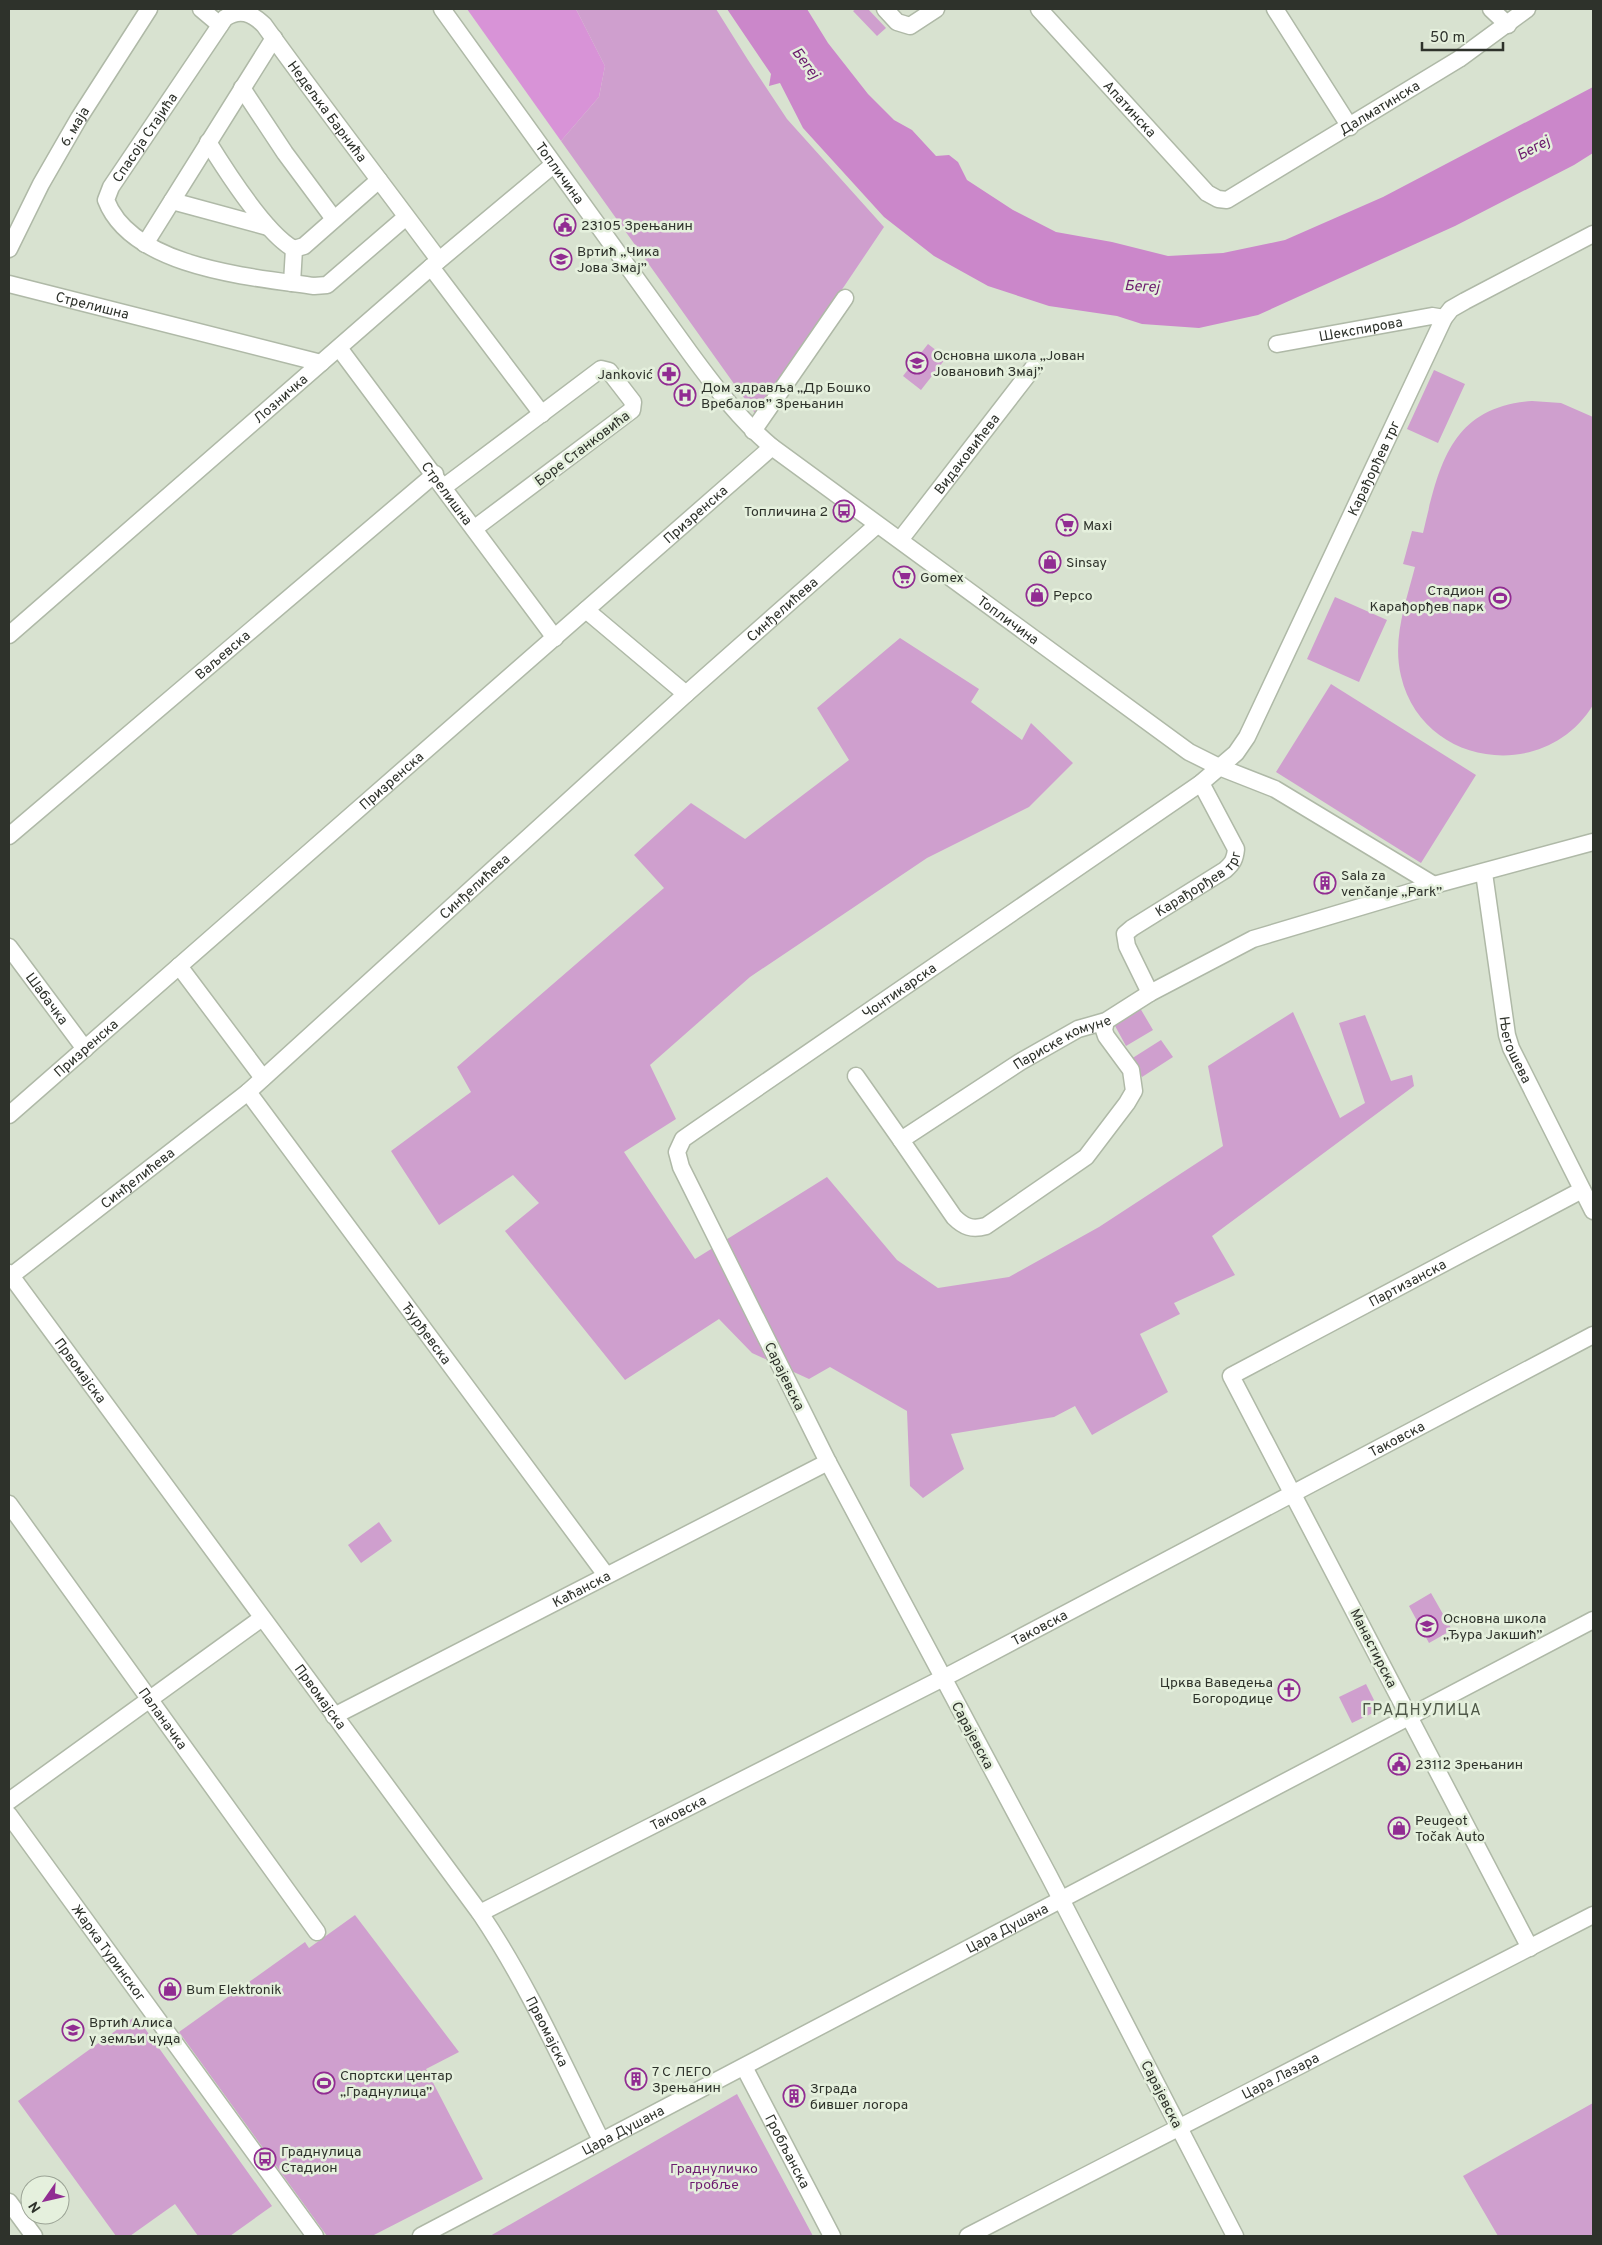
<svg xmlns="http://www.w3.org/2000/svg" width="1602" height="2245" font-family="Overpass,sans-serif">
	<rect width="100%" height="100%" fill="#d8e2d0"/>
	<path fill="#cf9fce" d="M576,9H716L748,60L787,119L884,227L757,416L561,141L599,97L605,66Z
		M856,9H868L886,28L877,36L853,11Z
		M928,344L946,358L921,390L903,376Z
		M1434,370L1465,384L1438,443L1407,429Z
		M1532,401L1561,403L1593,417V705C1545,784 1422,767 1401,676C1392,639 1406,602 1415,567L1403,564L1412,531L1423,533C1439,466 1450,407 1532,401Z
		M1335,597L1387,620L1359,682L1307,659Z
		M900,638L979,689L971,702L1022,740L1031,723L1073,763L1029,807L927,858L750,977L650,1065L676,1119L624,1152L695,1259L827,1177L897,1260L938,1288L1009,1277L1099,1227L1223,1146L1208,1066L1293,1012L1340,1118L1365,1103L1339,1023L1365,1015L1391,1081L1412,1075L1414,1086L1212,1236L1235,1275L1174,1303L1180,1314L1140,1334L1168,1392L1092,1435L1075,1406L1054,1417L951,1434L964,1469L923,1498L910,1486L907,1411L830,1367L809,1379L752,1353L719,1319L625,1380L505,1231L539,1203L513,1175L439,1225L391,1151L471,1092L457,1067L664,888L634,855L691,803L745,839L849,760L817,708Z
		M1331,684L1476,775L1421,863L1276,772Z
		M1140,1008L1153,1030L1126,1046L1114,1024Z
		M1161,1040L1173,1057L1142,1077L1131,1059Z
		M379,1522L392,1541L361,1563L348,1545Z
		M1431,1593L1452,1630L1429,1643L1409,1606Z
		M1366,1684L1379,1710L1352,1723L1339,1697Z
		M355,1915L459,2052L426,2069L483,2179L372,2236H327L179,2032L305,1942L309,1948Z
		M136,2016L272,2206L230,2236H198L175,2204L130,2236H116L18,2101Z
		M737,2094L813,2236H490Z
		M1593,2103V2236H1498L1463,2176Z"/>
	<path fill="#d893d7" d="M467,9H576L605,66L599,97L561,141Z"/>
	<path fill="#cb87ca" d="M727,9H807L828,43L868,94L894,120L912,130L936,156L949,155L958,162L967,180L1013,210L1056,232L1112,242L1168,256L1223,253L1285,240L1383,197L1593,87V153L1574,165L1455,226L1258,315L1199,328L1142,324L1117,316L1049,306L988,286L934,256L884,217L803,128L780,83L769,86L771,74Z"/>
	<g fill="none" stroke-linecap="round" stroke-linejoin="round">
		<g stroke="#afb9a7" stroke-width="19">
			<g id="minor">
				<path d="M201,9L220,25"/>
				<path id="s1" d="M442,9L690,353C715,387 740,420 772,447L1189,752L1219,767L1275,789L1434,885"/>
				<path d="M885,9L897,22L910,26L936,9"/>
				<path id="s2" d="M1039,9L1207,193L1218,199L1227,200L1459,59L1527,9"/>
				<path d="M1275,9L1350,127"/>
				<path d="M1491,9L1508,25"/>
				<path d="M242,88L285,153L334,219"/>
				<path d="M208,142C226,171 266,234 294,249L304,246L379,180"/>
				<path d="M172,201L268,227"/>
				<path id="s3" d="M406,217L327,285L314,286C252,277 132,268 106,200L111,187L225,18C240,8 252,13 264,25C321,104 381,182 439,260"/>
				<path d="M145,244L274,38"/>
				<path id="s4" d="M9,249L41,184L79,118L149,9"/>
				<path d="M431,267L542,414"/>
				<path d="M292,283L294,249"/>
				<path id="s5" d="M9,284L321,363"/>
				<path id="s6" d="M1277,344L1432,316L1444,318"/>
				<path id="s7" d="M339,348L555,638"/>
				<path d="M753,431L845,298"/>
				<path d="M444,487L601,369L609,371L633,402L632,410L475,528"/>
				<path id="s8" d="M900,540L1033,368"/>
				<path d="M586,610L686,694"/>
				<path id="s9" d="M9,635L431,267L553,165"/>
				<path id="s10" d="M9,836L435,474"/>
				<path id="s11" d="M1484,873L1507,1035L1511,1048L1593,1211"/>
				<path id="s12" d="M9,947L85,1049"/>
				<path d="M179,966L263,1078"/>
				<path id="s13" d="M1150,993L1127,946L1125,934L1132,928L1225,870C1233,863 1235,859 1236,849L1201,783"/>
				<path id="s14" d="M1106,1021L1104,1030L1106,1036L1131,1070L1134,1091L1127,1103L1086,1157L986,1226C972,1230 964,1227 954,1217L901,1140L1020,1062L1078,1029L1106,1021L1150,993L1253,939L1434,885L1593,842"/>
				<path d="M856,1076L901,1140"/>
				<path id="s15" d="M248,1092L606,1575"/>
				<path id="s16" d="M9,1115L772,447"/>
				<path id="s17" d="M9,1273L480,1913C528,1984 563,2064 601,2140"/>
				<path id="s18" d="M11,1276L248,1092L686,694L877,525"/>
				<path id="s19" d="M9,1504L317,1932"/>
				<path id="s20" d="M334,1716L828,1462"/>
				<path d="M9,1801L262,1618"/>
				<path id="s21" d="M9,1815L315,2236"/>
				<path id="s22" d="M480,1913L955,1672L1593,1335"/>
				<path id="s23" d="M1530,1948L1231,1376L1582,1190"/>
				<path id="s24" d="M744,2067L832,2236"/>
				<path d="M9,2202L34,2236"/>
				<path id="s25" d="M421,2236L1593,1620"/>
				<path id="s26" d="M968,2236L1593,1915"/>
				<path id="s27" d="M1235,2236L1048,1874L828,1462L681,1167L677,1152L683,1139L693,1132L1201,783L1236,753L1247,737L1444,318L1451,309L1465,301L1593,234"/>
			</g>
		</g>
		<use href="#minor" stroke="#fff" stroke-width="16"/>
	</g>
	<defs>
		<g id="civic-ring" transform="scale(1.125)"><circle r="9.5" fill="#e5f0dd" stroke="#912c92" stroke-width="1.5"/><path d="M-.6-6.5H3V-4.5H.6V-3L4-1V1h2V6H-6V1h2V-1L-.6-3ZM-1.2 2.5V6h2.4V2.5Z" fill="#912c92"/></g>
		<g id="school-ring" transform="scale(1.125)"><circle r="9.5" fill="#e5f0dd" stroke="#912c92" stroke-width="1.5"/><path d="M0-5L7-2L0 1L-7-2ZM-4 1L0 2.5L4 1V4Q0 6-4 4Z" fill="#912c92"/></g>
		<g id="pharmacy-ring" transform="scale(1.125)"><circle r="9.5" fill="#e5f0dd" stroke="#912c92" stroke-width="1.5"/><path d="M-2-6h4v4h4v4h-4v4h-4v-4h-4v-4h4Z" fill="#912c92"/></g>
		<g id="hospital-ring" transform="scale(1.125)"><circle r="9.5" fill="#e5f0dd" stroke="#912c92" stroke-width="1.5"/><path d="M-5-5h3v3.5h4V-5h3V5h-3V1.5h-4V5h-3Z" fill="#912c92"/></g>
		<g id="bus-ring" transform="scale(1.125)"><circle r="9.5" fill="#e5f0dd" stroke="#912c92" stroke-width="1.5"/><path d="M-5-6H5V4H4V6H2V4H-2V6H-4V4H-5ZM-3.5-4V0h7V-4ZM-3.5 1.2v1.5H-2V1.2ZM2 1.2v1.5H3.5V1.2Z" fill="#912c92"/></g>
		<g id="supermarket-ring" transform="scale(1.125)"><circle r="9.5" fill="#e5f0dd" stroke="#912c92" stroke-width="1.5"/><path d="M-6-5.5h2.5l.6 2H6L4.5 2H-2.5L-4.4-4H-6ZM-1.5 3.2a1.3 1.3 0 1 0 .1 0ZM3 3.2a1.3 1.3 0 1 0 .1 0Z" fill="#912c92"/></g>
		<g id="shop-ring" transform="scale(1.125)"><circle r="9.5" fill="#e5f0dd" stroke="#912c92" stroke-width="1.5"/><path d="M-5-2.5h2.3a2.7 3.5 0 0 1 5.4 0H5L5.5 6h-11ZM-1.5-2.5h3a1.5 2.3 0 0 0-3 0Z" fill="#912c92"/></g>
		<g id="stadium-ring" transform="scale(1.125)"><circle r="9.5" fill="#e5f0dd" stroke="#912c92" stroke-width="1.5"/><path d="M0-5a6.5 5 0 1 0 0 10a6.5 5 0 1 0 0-10ZM-3.5-1.8h7v3.6h-7Z" fill="#912c92"/></g>
		<g id="building-ring" transform="scale(1.125)"><circle r="9.5" fill="#e5f0dd" stroke="#912c92" stroke-width="1.5"/><path d="M-4-6H4V6H1V3H-1V6H-4ZM-2.5-4.3h1.7v1.8h-1.7ZM.8-4.3h1.7v1.8H.8ZM-2.5-1h1.7V.8h-1.7ZM.8-1h1.7V.8H.8Z" fill="#912c92"/></g>
		<g id="church-ring" transform="scale(1.125)"><circle r="9.5" fill="#e5f0dd" stroke="#912c92" stroke-width="1.5"/><path d="M-1.2-6h2.4v3.5h3.3v2.4h-3.3V6h-2.4V-.1h-3.3v-2.4h3.3Z" fill="#912c92"/></g>
	</defs>
	<g fill-rule="evenodd">
		<use href="#civic-ring" x="565" y="225"/>
		<use href="#school-ring" x="561" y="259"/>
		<use href="#school-ring" x="917" y="363"/>
		<use href="#pharmacy-ring" x="669" y="374"/>
		<use href="#hospital-ring" x="685" y="395"/>
		<use href="#bus-ring" x="844" y="511"/>
		<use href="#supermarket-ring" x="1067" y="525"/>
		<use href="#shop-ring" x="1050" y="562"/>
		<use href="#supermarket-ring" x="904" y="577"/>
		<use href="#shop-ring" x="1037" y="595"/>
		<use href="#stadium-ring" x="1500" y="598"/>
		<use href="#building-ring" x="1325" y="883"/>
		<use href="#school-ring" x="1427" y="1626"/>
		<use href="#church-ring" x="1289" y="1690"/>
		<use href="#civic-ring" x="1399" y="1764"/>
		<use href="#shop-ring" x="1399" y="1828"/>
		<use href="#shop-ring" x="170" y="1989"/>
		<use href="#school-ring" x="73" y="2030"/>
		<use href="#building-ring" x="636" y="2079"/>
		<use href="#stadium-ring" x="324" y="2083"/>
		<use href="#building-ring" x="794" y="2096"/>
		<use href="#bus-ring" x="265" y="2159"/>
	</g>
	<g text-anchor="middle" stroke-width="5" stroke-linejoin="round" paint-order="stroke">
		<g font-size="14" fill="#2e322b" stroke="#e5f0dd">
			<text dy="5" stroke="none"><textPath href="#s2" startOffset="449">Далматинска</textPath></text>
			<text dy="5" stroke="none"><textPath href="#s2" startOffset="135">Апатинска</textPath></text>
			<text dy="5" stroke="none"><textPath href="#s3" startOffset="721">Недељка Барнића</textPath></text>
			<text dy="5" stroke="none"><textPath href="#s4" startOffset="139">6. маја</textPath></text>
			<text dy="5" stroke="none"><textPath href="#s3" startOffset="426">Спасоја Стајића</textPath></text>
			<text dy="5" stroke="none"><textPath href="#s1" startOffset="202">Топличина</textPath></text>
			<text dy="5" stroke="none"><textPath href="#s5" startOffset="86">Стрелишна</textPath></text>
			<text dy="5" stroke="none"><textPath href="#s6" startOffset="85">Шекспирова</textPath></text>
			<text dy="5" stroke="none"><textPath href="#s9" startOffset="360">Лозничка</textPath></text>
			<text transform="translate(582 448) rotate(-37)" y="5">Боре Станковића</text>
			<text dy="5" stroke="none"><textPath href="#s8" startOffset="109">Видаковићева</textPath></text>
			<text dy="5" stroke="none"><textPath href="#s27" startOffset="2225">Карађорђев трг</textPath></text>
			<text dy="5" stroke="none"><textPath href="#s7" startOffset="181">Стрелишна</textPath></text>
			<text dy="5" stroke="none"><textPath href="#s16" startOffset="912">Призренска</textPath></text>
			<text dy="5" stroke="none"><textPath href="#s18" startOffset="1020">Синђелићева</textPath></text>
			<text dy="5" stroke="none"><textPath href="#s1" startOffset="842">Топличина</textPath></text>
			<text dy="5" stroke="none"><textPath href="#s10" startOffset="280">Ваљевска</textPath></text>
			<text dy="5" stroke="none"><textPath href="#s16" startOffset="508">Призренска</textPath></text>
			<text dy="5" stroke="none"><textPath href="#s13" startOffset="154">Карађорђев трг</textPath></text>
			<text dy="5" stroke="none"><textPath href="#s18" startOffset="606">Синђелићева</textPath></text>
			<text dy="5" stroke="none"><textPath href="#s27" startOffset="1496">Чонтикарска</textPath></text>
			<text dy="5" stroke="none"><textPath href="#s12" startOffset="64">Шабачка</textPath></text>
			<text dy="5" stroke="none"><textPath href="#s16" startOffset="102">Призренска</textPath></text>
			<text dy="5" stroke="none"><textPath href="#s11" startOffset="180">Његошева</textPath></text>
			<text dy="5" stroke="none"><textPath href="#s14" startOffset="600">Париске комуне</textPath></text>
			<text dy="5" stroke="none"><textPath href="#s18" startOffset="160">Синђелићева</textPath></text>
			<text dy="5" stroke="none"><textPath href="#s23" startOffset="845">Партизанска</textPath></text>
			<text dy="5" stroke="none"><textPath href="#s15" startOffset="300">Ђурђевска</textPath></text>
			<text dy="5" stroke="none"><textPath href="#s17" startOffset="121">Првомајска</textPath></text>
			<text transform="translate(785 1376) rotate(64)" y="5">Сарајевска</text>
			<text dy="5" stroke="none"><textPath href="#s22" startOffset="1032">Таковска</textPath></text>
			<text dy="5" stroke="none"><textPath href="#s20" startOffset="278">Каћанска</textPath></text>
			<text dy="5" stroke="none"><textPath href="#s22" startOffset="628">Таковска</textPath></text>
			<text transform="translate(1374 1648) rotate(63)" y="5">Манастирска</text>
			<text dy="5" stroke="none"><textPath href="#s17" startOffset="526">Првомајска</textPath></text>
			<text dy="5" stroke="none"><textPath href="#s19" startOffset="264">Паланачка</textPath></text>
			<text transform="translate(973 1735) rotate(62)" y="5">Сарајевска</text>
			<text dy="5" stroke="none"><textPath href="#s22" startOffset="222">Таковска</textPath></text>
			<text dy="5" stroke="none"><textPath href="#s25" startOffset="662">Цара Душана</textPath></text>
			<text dy="5" stroke="none"><textPath href="#s21" startOffset="170">Жарка Туринског</textPath></text>
			<text dy="5" stroke="none"><textPath href="#s17" startOffset="931">Првомајска</textPath></text>
			<text dy="5" stroke="none"><textPath href="#s26" startOffset="351">Цара Лазара</textPath></text>
			<text transform="translate(1162 2094) rotate(63)" y="5">Сарајевска</text>
			<text dy="5" stroke="none"><textPath href="#s25" startOffset="228">Цара Душана</textPath></text>
			<text dy="5" stroke="none"><textPath href="#s24" startOffset="95">Гробљанска</textPath></text>
		</g>
		<g font-size="14" fill="#2e322b" stroke="#e5f0dd" text-anchor="start">
			<text x="581" y="230">23105 Зрењанин</text>
			<text x="577" y="256">Вртић „Чика<tspan x="577" dy="16">Јова Змај”</tspan></text>
			<text x="933" y="360">Основна школа „Јован<tspan x="933" dy="16">Јовановић Змај”</tspan></text>
			<text x="653" y="379" text-anchor="end">Janković</text>
			<text x="701" y="392">Дом здравља „Др Бошко<tspan x="701" dy="16">Вребалов” Зрењанин</tspan></text>
			<text x="828" y="516" text-anchor="end">Топличина 2</text>
			<text x="1083" y="530">Maxi</text>
			<text x="1066" y="567">Sinsay</text>
			<text x="920" y="582">Gomex</text>
			<text x="1484" y="595" text-anchor="end">Стадион<tspan x="1484" dy="16">Карађорђев парк</tspan></text>
			<text x="1053" y="600">Pepco</text>
			<text x="1341" y="880">Sala za<tspan x="1341" dy="16">venčanje „Park”</tspan></text>
			<text x="1443" y="1623">Основна школа<tspan x="1443" dy="16">„Ђура Јакшић”</tspan></text>
			<text x="1273" y="1687" text-anchor="end">Црква Ваведења<tspan x="1273" dy="16">Богородице</tspan></text>
			<text x="1415" y="1769">23112 Зрењанин</text>
			<text x="1415" y="1825">Peugeot<tspan x="1415" dy="16">Točak Auto</tspan></text>
			<text x="186" y="1994">Bum Elektronik</text>
			<text x="89" y="2027">Вртић Алиса<tspan x="89" dy="16">у земљи чуда</tspan></text>
			<text x="652" y="2076">7 С ЛЕГО<tspan x="652" dy="16">Зрењанин</tspan></text>
			<text x="340" y="2080">Спортски центар<tspan x="340" dy="16">„Граднулица”</tspan></text>
			<text x="810" y="2093">Зграда<tspan x="810" dy="16">бившег логора</tspan></text>
			<text x="281" y="2156">Граднулица<tspan x="281" dy="16">Стадион</tspan></text>
		</g>
		<g font-size="14" fill="#6d1c6f" stroke="#e5f0dd">
			<text x="714" y="2173">Граднуличко<tspan x="714" dy="16">гробље</tspan></text>
		</g>
		<g font-size="15" font-style="italic" fill="#6b1a6d" stroke="#e5f0dd">
			<text transform="translate(806 63) rotate(53)" y="5">Бегеј</text>
			<text transform="translate(1533 148) rotate(-28)" y="5">Бегеј</text>
			<text transform="translate(1142 286) rotate(3)" y="5">Бегеј</text>
		</g>
		<g font-size="16" letter-spacing="1" fill="#4f5848" stroke="#e5f0dd">
			<text x="1422" y="1715">ГРАДНУЛИЦА</text>
		</g>
	</g>
	<rect width="1602" height="2245" fill="none" stroke="#2e322b" stroke-width="20"/>
	<g transform="translate(45 2200) rotate(236)"><circle r="24" fill="#e5f0dd" stroke="#9ca496"/>
	<path d="M0-4L9 19L0 12L-9 19Z" fill="#912c92"/>
	<text y="-8" font-size="14" font-weight="bold" text-anchor="middle" fill="#2e322b">N</text>
	</g>
	<path d="M1422 42v8h81v-8" fill="none" stroke="#2e322b" stroke-width="2.5"/>
	<text x="1430" y="42" font-size="15" fill="#2e322b" stroke="#e5f0dd" stroke-width="4" paint-order="stroke">50 m</text>
</svg>
